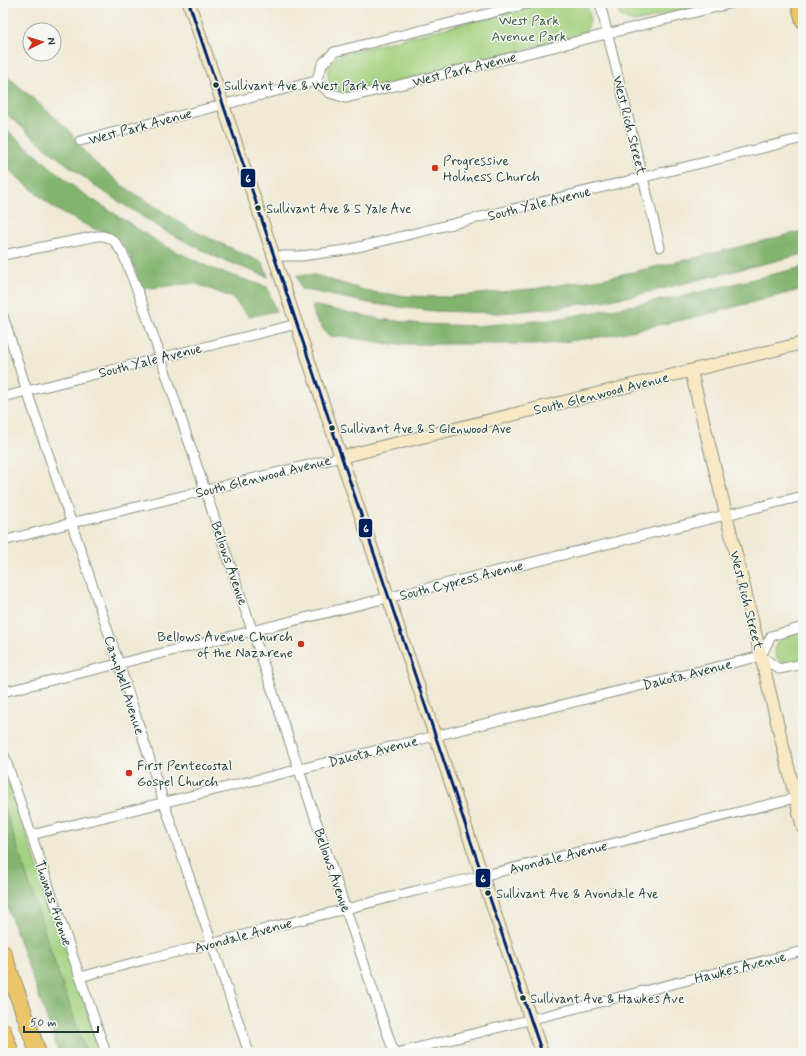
<svg xmlns="http://www.w3.org/2000/svg" width="806" height="1056" font-family="Mynerve,sans-serif">
	<rect width="100%" height="100%" fill="#f6f6f2"/>
	<filter id="ink" filterUnits="userSpaceOnUse"><feTurbulence type="fractalNoise" baseFrequency=".025" numOctaves="2"/><feDisplacementMap in="SourceGraphic" scale="8" xChannelSelector="R" yChannelSelector="G"/><feConvolveMatrix kernelMatrix="1 2 1 2 8 2 1 2 1" color-interpolation-filters="sRGB"/></filter>
	<filter id="wash" filterUnits="userSpaceOnUse"><feTurbulence type="fractalNoise" baseFrequency=".012" numOctaves="4" result="noise"/><feDisplacementMap in="SourceGraphic" scale="16" xChannelSelector="R" yChannelSelector="G"/><feGaussianBlur stdDeviation="0.9" result="paint"/><feColorMatrix in="noise" values="0 0 0 0 0 0 0 0 0 0 0 0 0 0 0 0 0 1.4 0 .05"/><feComposite in="paint" operator="in"/></filter>
	<g filter="url(#wash)">
		<rect width="100%" height="100%" fill="#f0e9d4"/>
		<path fill="#a4d280" stroke="#62885a" d="M546,3H583C595,15 591,31 575,38L353,92C350,92 346,93 343,92C322,88 324,61 342,54Z
			M616,3H716L640,21C627,23 617,17 616,3Z
			M803,631V660C798,661 791,664 786,663C773,662 772,645 781,638Z
			M3,767L102,1053H86L54,961L3,803Z"/>
		<path fill="#83b46e" stroke="#517851" d="M3,72L70,131L76,142L93,161L123,186L192,230L263,263L268,277L218,258L165,231L98,188L47,149L3,111Z
			M3,127L78,190L163,245L213,269L267,287L276,311L249,317L233,298L194,283L142,289L130,256L120,241L110,234L92,228L55,209L3,165Z
			M803,231V254L633,296L554,308L499,313L435,311L374,304L301,289L297,275H315L370,292L408,296L447,297L531,289L602,279L698,257Z
			M803,267V289L696,317L607,336L546,344H391L340,336L329,337L315,318L312,305L380,319L421,324L475,326L550,320L684,296Z
			M3,803L54,961L86,1053H59L3,895Z"/>
	</g>
	<g filter="url(#ink)">
		<g fill="none" stroke-linecap="round" stroke-linejoin="round">
			<g stroke="#889384" stroke-width="11">
				<path id="street" d="M600,3L660,247
					M316,81L330,93L346,98L733,3
					M316,81L323,63L334,52L531,3
					M80,141L316,81
					M3,255L97,236H103L110,238L115,242L123,254L143,305L394,1053
					M274,256H301L346,250L803,138
					M3,316L27,391L119,664L164,803L249,1053
					M3,397L297,324
					M3,541L71,523L341,457
					M761,656L779,669L803,664
					M3,692L803,496
					M3,752L106,1053
					M31,835L761,656L771,636L803,627
					M80,977L147,959L211,944L280,925L346,909L415,891L482,876L803,796
					M397,1053L803,951"/>
			</g>
			<g stroke="#889384" stroke-width="14">
				<path id="secondary" d="M189,3L341,457L542,1053
					M691,371L803,828
					M341,457L803,343"/>
			</g>
			<g stroke="#889384" stroke-width="16">
				<path id="primary" d="M798,3L803,21"/>
			</g>
			<g stroke="#889384" stroke-width="18">
				<path id="highway" d="M3,953L38,1053
					M3,1031L11,1053"/>
			</g>
			<use href="#street" stroke="#fff" stroke-width="9"/>
			<use href="#secondary" stroke="#f8e8c3" stroke-width="12"/>
			<use href="#primary" stroke="#edc569" stroke-width="14"/>
			<use href="#highway" stroke="#edc569" stroke-width="16"/>
			<g stroke="#f6f6f2" stroke-width="6">
				<path id="bus-1" d="M189,3L542,1053"/>
			</g>
			<use href="#bus-1" stroke="#00205b" stroke-width="3"/>
		</g>
	</g>
	<g fill="#1f3d34" stroke="#f6f6f2" stroke-width="1.5">
		<circle cx="216" cy="85" r="3.5"/>
		<circle cx="258" cy="208" r="3.5"/>
		<circle cx="332" cy="428" r="3.5"/>
		<circle cx="488" cy="893" r="3.5"/>
		<circle cx="523" cy="998" r="3.5"/>
	</g>
	<g fill="#c8321e" stroke="#f6f6f2" stroke-width="1.5">
		<circle cx="435" cy="168" r="4"/>
		<circle cx="301" cy="644" r="4"/>
		<circle cx="129" cy="773" r="4"/>
	</g>
	<g text-anchor="middle" stroke-width="3" stroke-linejoin="round" paint-order="stroke">
		<g font-size="13" fill="#1f3d34" stroke="#f6f6f2" text-anchor="start">
			<text x="224" y="90">Sullivant Ave &amp; West Park Ave</text>
			<text x="266" y="213">Sullivant Ave &amp; S Yale Ave</text>
			<text x="340" y="433">Sullivant Ave &amp; S Glenwood Ave</text>
			<text x="496" y="898">Sullivant Ave &amp; Avondale Ave</text>
			<text x="530" y="1003">Sullivant Ave &amp; Hawkes Ave</text>
		</g>
		<g font-size="14" fill="#3a5b43" stroke="#f6f6f2">
			<text x="529" y="25">West Park<tspan x="529" dy="16">Avenue Park</tspan></text>
		</g>
		<g font-size="14" fill="#1f3d34" stroke="#f6f6f2">
			<text transform="translate(464 69) rotate(-14)" y="5">West Park Avenue</text>
			<text transform="translate(630 125) rotate(76)" y="5">West Rich Street</text>
			<text transform="translate(140 126) rotate(-15)" y="5">West Park Avenue</text>
			<text transform="translate(539 203) rotate(-14)" y="5">South Yale Avenue</text>
			<text transform="translate(150 360) rotate(-14)" y="5">South Yale Avenue</text>
			<text transform="translate(601 393) rotate(-14)" y="5">South Glenwood Avenue</text>
			<text transform="translate(263 476) rotate(-14)" y="5">South Glenwood Avenue</text>
			<text transform="translate(230 563) rotate(71)" y="5">Bellows Avenue</text>
			<text transform="translate(461 580) rotate(-14)" y="5">South Cypress Avenue</text>
			<text transform="translate(747 600) rotate(76)" y="5">West Rich Street</text>
			<text transform="translate(687 674) rotate(-14)" y="5">Dakota Avenue</text>
			<text transform="translate(125 685) rotate(72)" y="5">Campbell Avenue</text>
			<text transform="translate(373 751) rotate(-14)" y="5">Dakota Avenue</text>
			<text transform="translate(558 857) rotate(-14)" y="5">Avondale Avenue</text>
			<text transform="translate(333 870) rotate(71)" y="5">Bellows Avenue</text>
			<text transform="translate(54 903) rotate(71)" y="5">Thomas Avenue</text>
			<text transform="translate(243 935) rotate(-15)" y="5">Avondale Avenue</text>
			<text transform="translate(740 967) rotate(-14)" y="5">Hawkes Avenue</text>
		</g>
		<g font-size="14" fill="#1f3d34" stroke="#f6f6f2" text-anchor="start">
			<text x="443" y="165">Progressive<tspan x="443" dy="16">Holiness Church</tspan></text>
			<text x="293" y="641" text-anchor="end">Bellows Avenue Church<tspan x="293" dy="16">of the Nazarene</tspan></text>
			<text x="137" y="770">First Pentecostal<tspan x="137" dy="16">Gospel Church</tspan></text>
		</g>
	</g>
	<g stroke="#f6f6f2" stroke-width="1.5">
		<rect x="240" y="168" width="16" height="20" rx="4" fill="#00205b"/>
		<rect x="358" y="518" width="15" height="20" rx="4" fill="#00205b"/>
		<rect x="475" y="868" width="16" height="20" rx="4" fill="#00205b"/>
	</g>
	<g font-size="11" text-anchor="middle" font-weight="bold" fill="#fff">
		<text x="248" y="182">6</text>
		<text x="366" y="532">6</text>
		<text x="483" y="882">6</text>
	</g>
	<rect width="806" height="1056" fill="none" stroke="#f6f6f2" stroke-width="16"/>
	<g transform="translate(42 42) rotate(85)"><circle r="19" fill="#f6f6f2" stroke="#a0aca6"/>
	<path d="M0-3L7 15L0 10L-7 15Z" fill="#c8321e"/>
	<text y="-6" font-size="11" font-weight="bold" text-anchor="middle" fill="#1f3d34">N</text>
	</g>
	<path d="M24 1026v6h74v-6" fill="none" stroke="#1f3d34" stroke-width="2"/>
	<text x="30" y="1026" font-size="12" fill="#1f3d34" stroke="#f6f6f2" stroke-width="3" paint-order="stroke">50 m</text>
</svg>
